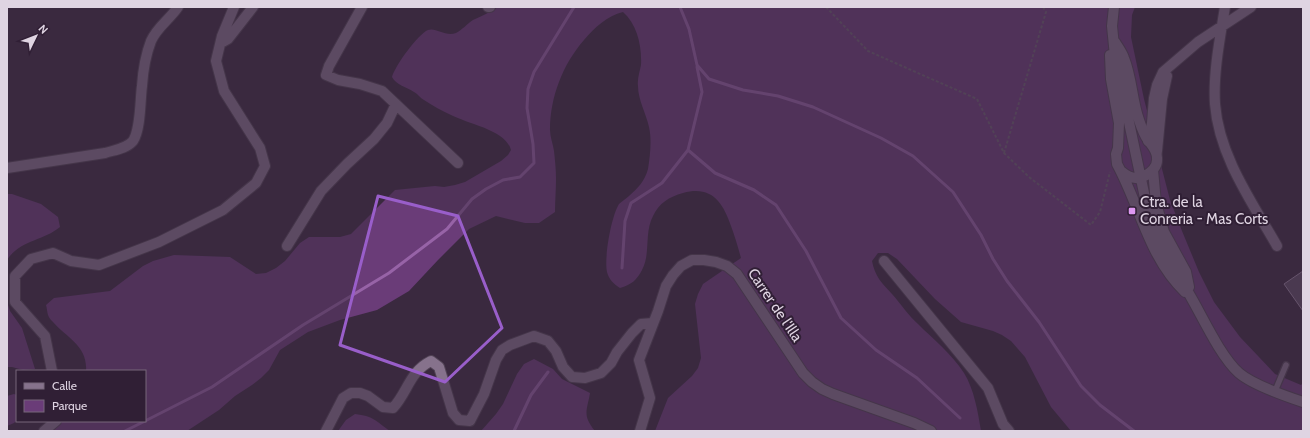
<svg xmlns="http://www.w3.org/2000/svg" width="1310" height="438" font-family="Cabin,sans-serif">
	<rect width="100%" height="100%" fill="#3a293f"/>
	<path fill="#6a3c78" d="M498,7H1135L1132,15L1131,37L1144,99L1170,200L1182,231L1199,272L1214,302L1240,337L1275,374L1301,385L1303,383V431H1071L1051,407L1025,357L1011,341L1002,335L993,331L961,322L935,299L897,259L888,253H878L872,261C875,277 882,283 892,294C901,304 908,315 918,324C934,340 951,353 964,373C974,389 978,412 981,431H655L668,398L692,376L698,368L701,358L695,304L698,294L703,284L741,258C738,247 735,237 731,226C723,202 711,185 683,193C669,197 659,203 653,216C644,233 651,253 642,270C637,280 631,285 620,288C614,284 609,280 607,272C604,258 611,217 619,204C622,201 626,199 629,196C637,189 645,181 648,169C650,156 652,140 649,127C646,113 638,100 638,86C637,79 640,71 641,65C642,46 637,24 623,12C607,16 595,27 584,40C563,64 550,97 550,130C550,137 553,144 554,151C555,160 556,170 556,179C556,190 555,201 555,212L539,223H525L496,216L469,229L438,260L409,291L377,310L340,320L308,332L280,350L269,370L261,378L252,385L235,396L219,410L187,431H51L62,421H145V371H86C88,346 67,338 53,322C51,320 49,318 48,315C47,312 47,308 46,305L54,298L110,291L143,266L153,261L174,255L230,257L256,274L266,273L276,268L285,261L300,243L309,237H340L351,234L395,190L435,186L444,187L455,185L465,182L501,161L508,155L511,150C506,130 468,124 451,115C442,111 433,106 424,100C420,98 418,94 414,92C407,87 396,85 392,77C395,66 418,34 428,30C436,27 445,37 456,33C462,30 467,24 473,20C482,16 490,12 498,7Z
		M7,194H12L41,204L58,217L60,227C43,241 20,240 7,260Z
		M7,302L10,311L22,328L35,369L23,370L12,367H7Z
		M534,359L553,369L562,379L590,393C587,411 582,415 595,431H481L496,414L503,404L517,374L524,364Z
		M14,394L17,395V420L14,423L7,426V396Z
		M355,414C373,416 376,421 390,431H338L346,420Z"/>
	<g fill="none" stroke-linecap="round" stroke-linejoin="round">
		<path stroke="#9763a7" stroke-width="3" d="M680,7L689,29L697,65L709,79L743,90L778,96L813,107L881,138L913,156L953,192L981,235L993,259L1007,281L1039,322L1081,386L1100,405L1134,431
			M697,67L702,92L688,150L715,173L754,190L776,205L806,251L841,318L876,350L917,378L960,418
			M622,268L625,221L631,203L662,183L688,150
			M145,421L212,387L303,325L389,273L447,229L472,199L486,189L503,180L520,177L534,163L533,144L527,108L528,89L534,72L574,7
			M125,431L145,421
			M514,431L531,395L548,372"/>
	</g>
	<path fill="#5e4c64" stroke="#9b86a1" d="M1303,271V311L1284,284Z"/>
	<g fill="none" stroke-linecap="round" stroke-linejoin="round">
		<g stroke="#524456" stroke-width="8">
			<path id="lane" d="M1275,391L1286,365"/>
		</g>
		<g stroke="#524456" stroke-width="12">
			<path id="street" d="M362,7L329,66L326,75L338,80L360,84L382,91L458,163
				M488,7H490
				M1225,7C1220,38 1213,73 1215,104C1219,156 1252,202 1277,246
				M221,43L228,39L253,7
				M1148,141L1152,123L1154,98L1157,85L1163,72L1198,42L1251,7
				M1157,151L1162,99L1167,76
				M7,168L105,153C114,150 126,149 133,141C141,129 140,100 142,86C143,71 146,54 151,41C157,27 170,19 178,7
				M287,246L321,191L347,164L374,139L387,123L396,104
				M884,261L988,388L1003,424L1009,431
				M52,371L45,336L15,302V276L31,259L53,253L71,261L99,265L159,242L223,210L256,183L265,166L260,148L224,91L216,61L222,36L234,7
				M44,431L56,421
				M326,431L343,398L351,393H360L368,396L383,407L393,408C408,392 409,372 431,361L439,367L453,413L459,420L470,421L484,394L496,360L502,350L510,345L534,336L548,341L556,351L563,367L572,377L585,378L601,373L611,363L617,352L632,333L641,324L653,323
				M640,431L650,398L639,360L658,311L666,286L673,275L681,266L692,260H704L716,262L727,266L737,274L803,373L812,382L822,389L833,394L914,423L931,431"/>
		</g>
		<g stroke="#524456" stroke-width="12">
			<path id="secondary" d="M1114,7L1112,26L1115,56L1148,212C1159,242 1176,270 1192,299C1204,320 1221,357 1239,373C1253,385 1285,396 1303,402
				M1115,42C1118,47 1122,52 1124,58C1132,78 1132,100 1139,120C1141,126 1144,135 1148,140C1152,146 1157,150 1157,158C1158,167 1151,173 1143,177C1135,180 1128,177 1121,171
				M1110,55L1111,79L1119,123L1118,148L1116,154L1117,164C1140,206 1149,258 1185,292
				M1153,170L1156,203L1164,232L1186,272L1189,287"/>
		</g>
		<path stroke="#6e5f72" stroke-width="2" stroke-dasharray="3 2" stroke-linecap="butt" d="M826,7L868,51L977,99L1004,153L1029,177L1091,225L1100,212L1110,172
			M1004,153L1046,12L1043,7"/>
		<use href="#lane" stroke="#86728c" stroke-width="5.5"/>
		<use href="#street" stroke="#86728c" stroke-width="10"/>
		<use href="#secondary" stroke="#86728c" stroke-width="10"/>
	</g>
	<path d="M0 0H1310V438H0ZM378,196L458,216L502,328L445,382L340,345Z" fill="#3a293f" fill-opacity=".55" fill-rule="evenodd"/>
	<path fill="none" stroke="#995eca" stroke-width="3" stroke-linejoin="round" d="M378,196L458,216L502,328L445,382L340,345Z"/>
	<rect fill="#de98f2" stroke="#301f35" stroke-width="1.5" x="1128" y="207" width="8" height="8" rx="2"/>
	<g text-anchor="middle" stroke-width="4" stroke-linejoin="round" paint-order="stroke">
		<g font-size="15" fill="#dfd4e2" stroke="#301f35" text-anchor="start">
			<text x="1140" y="207">Ctra. de la<tspan x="1140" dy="17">Conreria - Mas Corts</tspan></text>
		</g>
		<g font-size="15" fill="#dfd4e2" stroke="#301f35">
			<text transform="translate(775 305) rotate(56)" y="5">Carrer de l'Illa</text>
		</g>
	</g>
	<rect width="1310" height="438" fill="none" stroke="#dfd4e2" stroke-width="16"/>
	<rect x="16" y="370" width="130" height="52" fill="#301f35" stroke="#76677a"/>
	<rect x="24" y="383" width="20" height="6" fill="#86728c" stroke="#76677a"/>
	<text x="52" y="390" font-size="12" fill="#dfd4e2">Calle</text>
	<rect x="24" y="400" width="20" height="12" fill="#6a3c78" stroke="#76677a"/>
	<text x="52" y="410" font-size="12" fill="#dfd4e2">Parque</text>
	<g transform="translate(36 36) rotate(47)" stroke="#301f35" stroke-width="3" paint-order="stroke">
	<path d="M0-3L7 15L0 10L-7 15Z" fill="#dfd4e2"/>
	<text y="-6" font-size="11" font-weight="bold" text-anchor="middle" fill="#dfd4e2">N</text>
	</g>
</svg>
